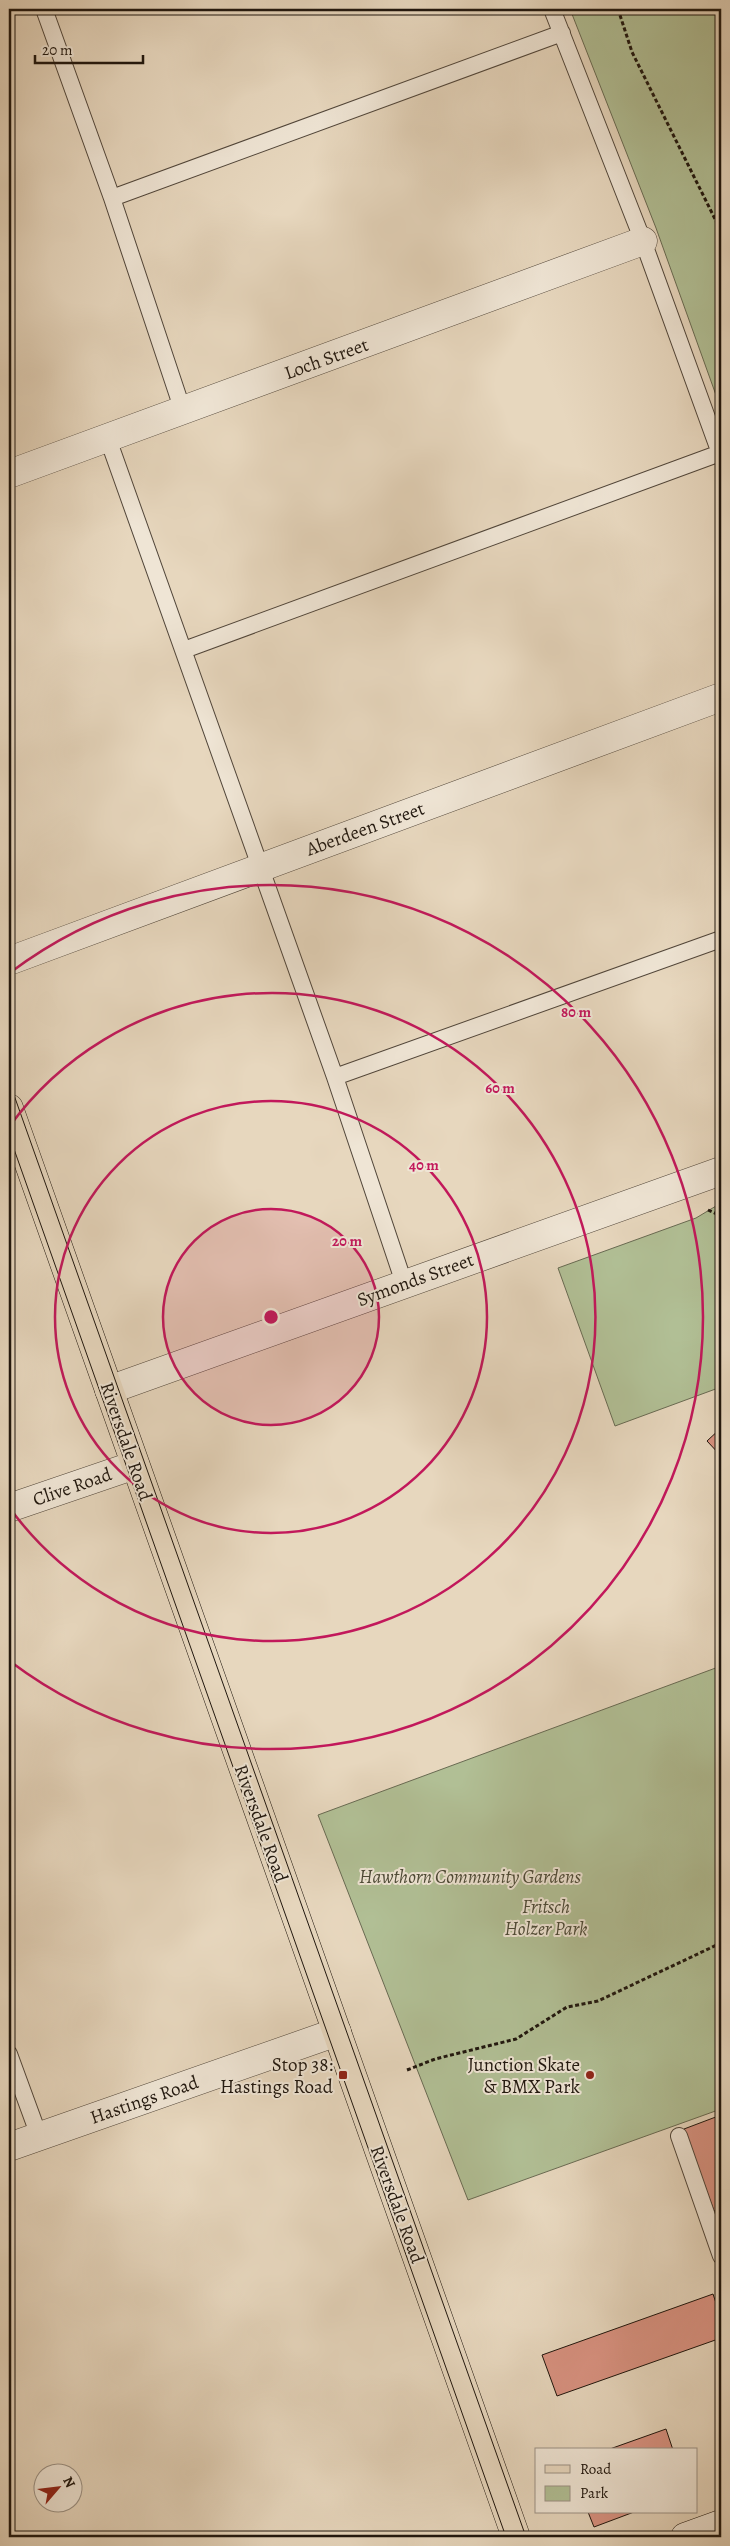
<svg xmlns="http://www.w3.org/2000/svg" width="730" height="2546" font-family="Alegreya,serif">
	<rect width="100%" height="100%" fill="#e7d7be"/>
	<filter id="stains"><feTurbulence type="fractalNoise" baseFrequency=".004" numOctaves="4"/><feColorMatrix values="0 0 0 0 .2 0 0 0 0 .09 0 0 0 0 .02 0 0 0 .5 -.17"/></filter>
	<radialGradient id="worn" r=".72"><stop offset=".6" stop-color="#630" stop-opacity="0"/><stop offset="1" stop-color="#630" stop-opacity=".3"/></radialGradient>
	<path fill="#b1bf95" stroke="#686a52" d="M570,9H721V409L656,228Z
		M721,1203V1387L615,1426L558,1268L696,1218Z
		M721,1666V2109L468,2200L318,1815Z"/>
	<path fill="#d99382" stroke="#1f160e" d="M721,1428V1456L707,1441Z
		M721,2115V2208L714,2211L684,2129Z
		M713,2294L721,2318V2338L557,2396L542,2355Z
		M666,2429L673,2450H607Z
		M588,2512H634L594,2527Z"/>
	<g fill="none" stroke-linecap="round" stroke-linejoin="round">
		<g stroke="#51463a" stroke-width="18">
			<path id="lane" d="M44,9L112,198L183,411
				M552,9L643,241L721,456
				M112,198L562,33
				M108,439L335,1077L404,1283
				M184,650L720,453
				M335,1077L721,939
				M9,2054L39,2136
				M679,2136L721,2256"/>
		</g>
		<g stroke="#51463a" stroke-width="29">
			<path id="street" d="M9,474L643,241
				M9,961L721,697
				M109,1390L721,1171
				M9,1508L135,1465
				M9,2147L337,2032"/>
		</g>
		<g stroke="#1f160e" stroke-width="29">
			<path id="secondary" d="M685,2537L721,2524"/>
		</g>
		<g stroke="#1f160e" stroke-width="29">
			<path id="primary" d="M9,1108L516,2537"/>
		</g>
		<path stroke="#1f160e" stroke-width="3" stroke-dasharray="4 2.5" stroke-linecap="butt" d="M618,9L632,52L717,223L721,237
			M708,1210L721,1216
			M407,2070L435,2059L516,2039L567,2007L598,2001L721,1943"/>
		<use href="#lane" stroke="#efe5d5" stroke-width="16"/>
		<use href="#street" stroke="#efe5d5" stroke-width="28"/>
		<use href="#secondary" stroke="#efe5d5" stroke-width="28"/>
		<use href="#primary" stroke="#e7d7be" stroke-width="28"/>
		<path stroke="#1f160e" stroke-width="1" d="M9,1081L526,2537
			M9,1135L506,2537"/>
	</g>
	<circle cx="271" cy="1317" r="108" fill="#c2185b" fill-opacity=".12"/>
	<g fill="none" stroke="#c2185b" stroke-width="2.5">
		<circle cx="271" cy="1317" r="108"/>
		<circle cx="271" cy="1317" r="216"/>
		<path d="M9 1127A324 324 0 1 1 9 1507"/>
		<path d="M11 972A432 432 0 1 1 11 1662"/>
	</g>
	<g fill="#8f2418" stroke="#efe5d5" stroke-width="2">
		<rect x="338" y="2070" width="10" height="10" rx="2.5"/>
		<circle cx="590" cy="2075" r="5"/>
	</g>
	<g text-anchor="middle" stroke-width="4" stroke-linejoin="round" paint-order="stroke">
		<g font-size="19" fill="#1f160e" stroke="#efe5d5">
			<text transform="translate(326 358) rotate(-20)" y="7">Loch Street</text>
			<text transform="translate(365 828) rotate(-20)" y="7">Aberdeen Street</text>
			<text transform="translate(415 1279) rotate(-20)" y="7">Symonds Street</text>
			<text transform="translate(127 1441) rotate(71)" y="7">Riversdale Road</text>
			<text transform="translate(72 1486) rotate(-19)" y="7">Clive Road</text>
			<text transform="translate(262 1823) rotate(70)" y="7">Riversdale Road</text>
			<text transform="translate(144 2099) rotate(-19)" y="7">Hastings Road</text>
			<text transform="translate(398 2204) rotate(70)" y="7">Riversdale Road</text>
		</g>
		<g font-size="19" font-style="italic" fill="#4b4936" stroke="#efe5d5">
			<text x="470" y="1883">Hawthorn Community Gardens</text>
			<text x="546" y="1913">Fritsch<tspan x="546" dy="22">Holzer Park</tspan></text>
		</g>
		<g font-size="19" fill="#1f160e" stroke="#efe5d5" text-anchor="end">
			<text x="333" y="2071">Stop 38:<tspan x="333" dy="22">Hastings Road</tspan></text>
			<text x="580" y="2071">Junction Skate<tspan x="580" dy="22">&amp; BMX Park</tspan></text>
		</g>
	</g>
	<circle cx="271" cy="1317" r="8" fill="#c2185b" stroke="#efe5d5" stroke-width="2.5"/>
	<g font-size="15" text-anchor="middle" font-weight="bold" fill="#c2185b" stroke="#efe5d5" stroke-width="4" stroke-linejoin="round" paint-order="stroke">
		<text x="576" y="1017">80 m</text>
		<text x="500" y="1093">60 m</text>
		<text x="424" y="1170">40 m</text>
		<text x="347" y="1246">20 m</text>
	</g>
	<rect width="730" height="2546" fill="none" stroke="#e7d7be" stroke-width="30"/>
	<rect x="10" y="10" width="710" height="2526" fill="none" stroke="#1f160e" stroke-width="2.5"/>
	<rect x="15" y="15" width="700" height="2516" fill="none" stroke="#1f160e"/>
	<rect x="535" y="2448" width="162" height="65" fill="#efe5d5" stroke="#9c9285"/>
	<rect x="545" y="2465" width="25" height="8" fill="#e7d7be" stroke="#9c9285"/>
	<text x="580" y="2474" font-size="15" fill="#1f160e">Road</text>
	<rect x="545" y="2486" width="25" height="15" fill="#b1bf95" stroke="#9c9285"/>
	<text x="580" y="2498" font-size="15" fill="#1f160e">Park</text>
	<g transform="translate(58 2488) rotate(62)"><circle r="24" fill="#efe5d5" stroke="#9c9285"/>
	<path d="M0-4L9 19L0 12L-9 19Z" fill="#8f2418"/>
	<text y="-8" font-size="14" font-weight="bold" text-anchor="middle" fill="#1f160e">N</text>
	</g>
	<path d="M35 55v8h108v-8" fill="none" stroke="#1f160e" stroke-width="2.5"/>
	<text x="42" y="55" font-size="15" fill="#1f160e" stroke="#efe5d5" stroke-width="4" paint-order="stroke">20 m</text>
	<rect width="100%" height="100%" filter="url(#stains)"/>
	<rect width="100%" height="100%" fill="url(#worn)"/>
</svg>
